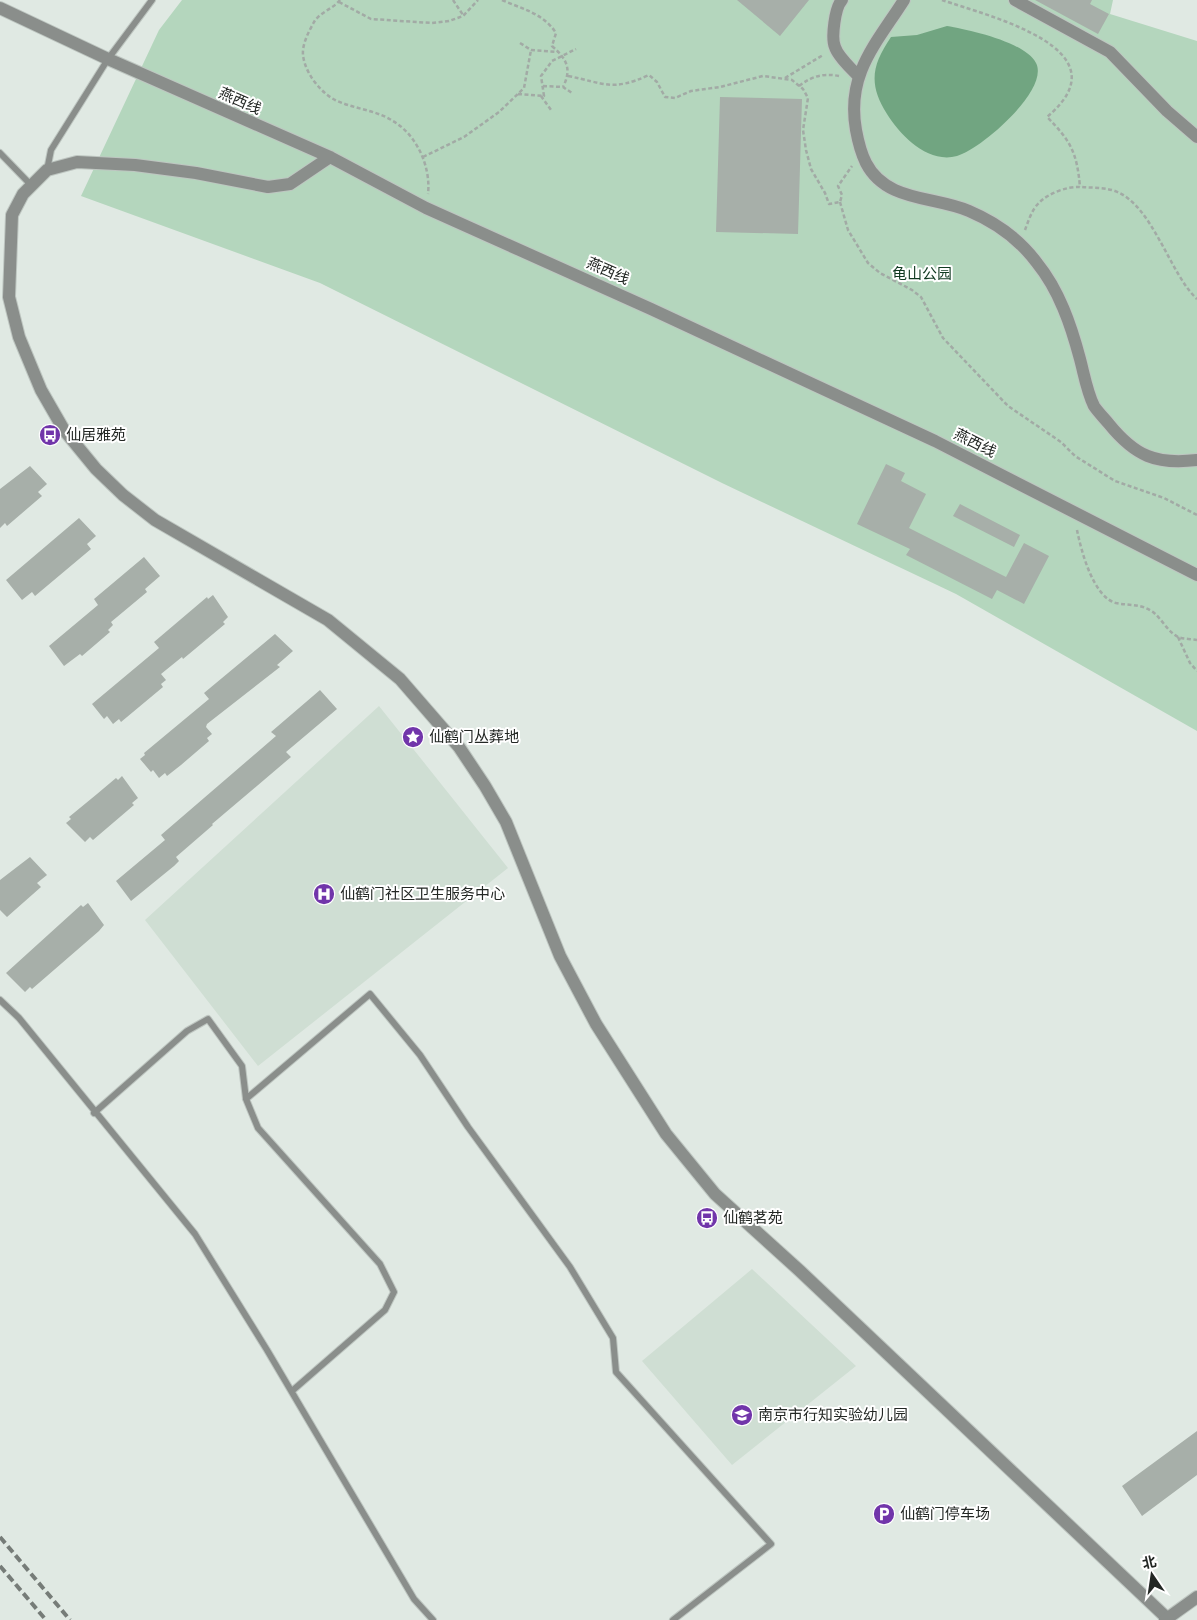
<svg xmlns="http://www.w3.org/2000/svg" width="1197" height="1620" font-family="'Golos Text','Noto Sans SC',sans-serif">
	<rect width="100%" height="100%" fill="#e0e9e3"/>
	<path fill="#cfded3" d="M379,706L508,868L258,1066L145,920Z
		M752,1269L856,1366L732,1465L642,1361Z"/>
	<path fill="#b4d6bd" d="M182,0H1113L1110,14L1197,41V731L956,594L722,483L320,283L81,196L159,30Z"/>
	<path fill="#71a581" d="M947,26C970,30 1025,42 1036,63C1050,90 980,150 957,156C928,164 901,136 887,114C868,84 872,65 891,37L917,35Z"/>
	<path fill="#a7afa9" d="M737,0H809L780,36Z
		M1035,0H1092L1090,4L1109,14L1098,34Z
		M720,97L802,99L798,234L716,232Z
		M886,464L905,473L901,481L926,494L909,528L1006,577L1024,543L1049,556L1024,604L997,590L992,599L906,555L910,549L857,524Z
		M30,466L47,484L38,492L42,496L7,526L5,523L0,528V489Z
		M960,504L1020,535L1014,547L953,516Z
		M79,518L96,536L87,544L91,549L35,596L32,592L22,600L6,580Z
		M144,557L160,576L145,589L147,592L111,622L113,625L108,630L110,632L82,656L80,654L64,666L49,646L98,605L94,599Z
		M213,595L228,617L223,622L225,624L183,659L182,657L161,674L166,680L161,684L163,687L121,722L119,719L113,724L107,716L104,719L92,704L159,648L154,642L207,597L208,599Z
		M275,634L293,651L277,665L280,667L207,724L206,727L212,734L207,738L209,741L181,765L167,776L165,773L159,778L153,770L151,772L140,759L145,755L144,753L209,699L204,693Z
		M320,690L337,709L286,752L291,757L212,824L213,825L176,857L179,861L174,866L131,901L116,881L165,840L161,835L276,736L271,732Z
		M122,776L138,798L132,803L134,805L93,840L90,837L85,842L66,823L71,819L69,817L97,794L116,778L118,780Z
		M30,857L47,875L37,883L41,887L7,917L0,910V880Z
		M88,903L104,925L99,931L32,989L30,987L25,992L6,973L81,905L83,907Z
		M1197,1431V1475L1142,1516L1122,1486Z"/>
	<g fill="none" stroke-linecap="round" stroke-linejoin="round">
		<g stroke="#bec6c1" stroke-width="8">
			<path id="service" d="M0,153L31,185
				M47,170L51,150L108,59L152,0
				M0,1000L19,1018L195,1234L267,1350L414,1599L433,1620
				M246,1099L370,994L420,1055L468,1127L570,1267L613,1338L616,1372L771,1544L673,1620
				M94,1113L187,1031L208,1019L242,1066L246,1099L258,1128L380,1264L394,1292L385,1310L292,1391"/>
		</g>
		<g stroke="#bec6c1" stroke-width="14">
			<path id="minor" d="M842,0C835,7 831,38 835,47C838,57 851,68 858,76
				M904,0C876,44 846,74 856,130C858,141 861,153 866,163C886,202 934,196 969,211C995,222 1020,240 1037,263C1059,290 1071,325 1080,359C1084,374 1087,392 1094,406C1098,412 1104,418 1109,424C1135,456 1156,465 1197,460
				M1015,0L1110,52L1167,111L1197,137
				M0,8L108,59L330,157L426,208L651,309L935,441L1197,575
				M330,157L290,184L268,187L196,173L135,165L77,162L47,170L23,194L12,215L9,297L19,337L41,390L64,430L96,469L123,495L155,520L328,620L400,679L459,747L485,786L506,822L560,956L596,1024L666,1134L715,1194L800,1271L1169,1620"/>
		</g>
		<g stroke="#bec6c1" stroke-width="14">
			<path id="tertiary" d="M1165,1620L1197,1597"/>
		</g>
		<path stroke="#a2aaa5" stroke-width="2.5" stroke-dasharray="4 2.5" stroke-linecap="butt" d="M340,0C333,9 320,12 314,22C309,31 302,44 303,55C305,73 320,92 335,100C354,109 376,110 393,121C417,135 431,167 428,194
			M453,0L463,15
			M502,0C522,9 543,13 556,33L552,46C567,59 572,69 563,87
			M942,0C988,16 1128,49 1047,117C1071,141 1077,153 1080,187
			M339,2L371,19L432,23L449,21L463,16L478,0
			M520,43L531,50L559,52
			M568,76C604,83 612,92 649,75L657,82L665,97L675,98L691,91L720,87L763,76L792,80L803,89L808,98L803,130L806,150L811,169L825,193L829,204L840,202L842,195L838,186L852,166
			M785,78L823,55
			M543,86L563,87L572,93
			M799,86C812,76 823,73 839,76
			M518,94L544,96L541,76L552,61L576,49
			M541,96L551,110
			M423,157L464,137L499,112L524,88L531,50
			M840,202L848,230L868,263L880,273L912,290L921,297L943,338L1008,406L1061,442L1075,456L1115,481L1164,498L1197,515
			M1025,230C1028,222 1032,209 1039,203C1048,193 1068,186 1081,187C1092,188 1103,187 1115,191C1153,205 1169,273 1197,299
			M1077,530C1081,550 1093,597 1116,603C1129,606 1140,603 1153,612C1162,619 1167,631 1178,637C1183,639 1191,639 1197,640
			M1178,637L1190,663L1197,671"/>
		<use href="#service" stroke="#8a8e8b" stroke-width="6"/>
		<use href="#minor" stroke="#8a8e8b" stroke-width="12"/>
		<use href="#tertiary" stroke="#8a8e8b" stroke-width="12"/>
		<path stroke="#767c78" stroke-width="4" stroke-dasharray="8 4" stroke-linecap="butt" d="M0,1537L70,1620
			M0,1566L46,1620"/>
	</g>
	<defs>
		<g id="bus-disc" transform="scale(1.125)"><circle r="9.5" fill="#7135aa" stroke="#fff"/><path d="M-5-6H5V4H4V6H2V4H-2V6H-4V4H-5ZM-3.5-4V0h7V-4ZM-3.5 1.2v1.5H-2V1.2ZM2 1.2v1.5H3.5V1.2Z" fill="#fff"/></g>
		<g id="sight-disc" transform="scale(1.125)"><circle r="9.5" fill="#7135aa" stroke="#fff"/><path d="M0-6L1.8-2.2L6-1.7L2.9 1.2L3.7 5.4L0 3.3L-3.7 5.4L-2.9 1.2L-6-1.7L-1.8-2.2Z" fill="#fff"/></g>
		<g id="hospital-disc" transform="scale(1.125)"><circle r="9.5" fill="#7135aa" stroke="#fff"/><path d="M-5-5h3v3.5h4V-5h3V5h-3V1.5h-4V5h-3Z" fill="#fff"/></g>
		<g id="school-disc" transform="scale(1.125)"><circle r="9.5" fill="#7135aa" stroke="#fff"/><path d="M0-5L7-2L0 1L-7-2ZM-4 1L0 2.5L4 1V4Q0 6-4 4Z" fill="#fff"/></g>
		<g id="parking-disc" transform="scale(1.125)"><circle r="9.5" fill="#7135aa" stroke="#fff"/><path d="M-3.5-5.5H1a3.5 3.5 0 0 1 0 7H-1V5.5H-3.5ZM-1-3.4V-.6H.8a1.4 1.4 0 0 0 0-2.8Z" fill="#fff"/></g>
	</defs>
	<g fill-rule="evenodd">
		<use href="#bus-disc" x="50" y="435"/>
		<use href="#sight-disc" x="413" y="737"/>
		<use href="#hospital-disc" x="324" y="894"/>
		<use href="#bus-disc" x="707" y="1218"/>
		<use href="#school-disc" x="742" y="1415"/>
		<use href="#parking-disc" x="884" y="1514"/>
	</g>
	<g text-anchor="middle" stroke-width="4" stroke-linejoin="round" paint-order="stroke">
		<g font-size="15" fill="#232724" stroke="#fff">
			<text transform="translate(240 101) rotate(24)" y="5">燕西线</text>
			<text transform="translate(608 271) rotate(24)" y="5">燕西线</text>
			<text transform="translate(975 443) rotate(27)" y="5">燕西线</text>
		</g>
		<g font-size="15" fill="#103a21" stroke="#fff">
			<text x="922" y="279">龟山公园</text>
		</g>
		<g font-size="15" fill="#232724" stroke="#fff" text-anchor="start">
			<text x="66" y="440">仙居雅苑</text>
			<text x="429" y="742">仙鹤门丛葬地</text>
			<text x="340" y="899">仙鹤门社区卫生服务中心</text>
			<text x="723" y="1223">仙鹤茗苑</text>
			<text x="758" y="1420">南京市行知实验幼儿园</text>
			<text x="900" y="1519">仙鹤门停车场</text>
		</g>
	</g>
	<g transform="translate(1152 1575) rotate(347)" stroke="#ffffff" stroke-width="4" paint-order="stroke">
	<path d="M0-4L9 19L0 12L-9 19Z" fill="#232724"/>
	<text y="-8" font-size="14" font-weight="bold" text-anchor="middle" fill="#232724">北</text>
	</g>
</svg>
